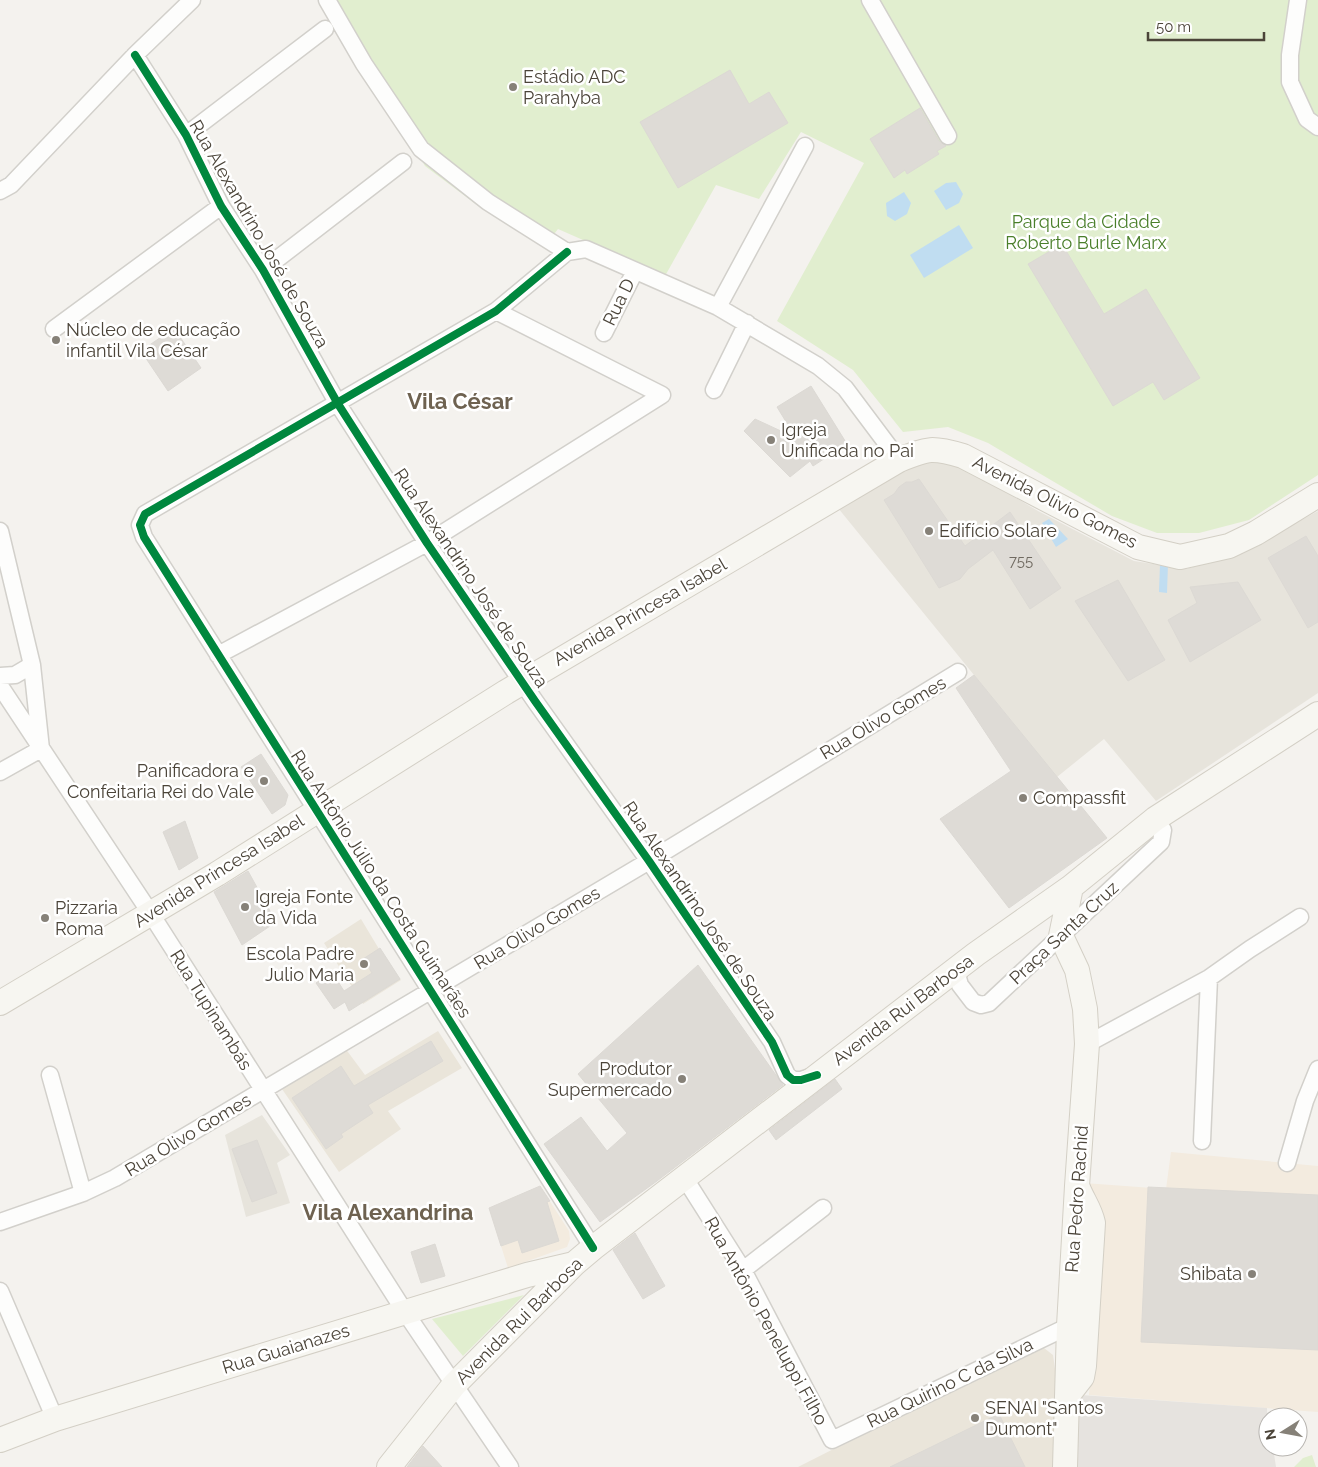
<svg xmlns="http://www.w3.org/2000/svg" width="1318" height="1467" font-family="Raleway,sans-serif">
	<rect width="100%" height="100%" fill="#f4f2ee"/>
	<path fill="#e7e4dc" d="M923,458L956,463L1038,511L1134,561L1186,569L1241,553L1318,511V693L1156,801L1104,739L1057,777L838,508Z
		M262,1115L290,1155L277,1163L290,1203L246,1217L225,1135Z"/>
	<path fill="#f3ebdf" d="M1171,1152L1318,1166V1412L1089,1395L1100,1222L1084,1183L1166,1189Z
		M540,1186L569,1231L570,1239L567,1247L508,1268L489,1208Z"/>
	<path fill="#eae5da" d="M361,919L379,949L401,980L363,1004L324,943Z
		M438,1031L462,1068L388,1111L401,1129L339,1172L282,1089L345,1048L365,1075Z
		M1044,1348L1053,1355L1055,1369V1467H798L1029,1350Z"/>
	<path fill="#e1eecf" d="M324,0H1318V475L1249,520L1199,533H1157L1112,516L988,443L948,427L903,432L853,370L777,321L864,163L801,132L759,199L716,185L665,276L558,229L544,247L477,205L425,166L365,62Z
		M524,1295L463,1356L432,1319Z
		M1312,1455L1316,1467H1294L1303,1458Z"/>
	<path fill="#e6e3df" d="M1081,1395L1267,1408L1268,1447H1273L1276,1467H1076L1075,1404Z"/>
	<path fill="#c0ddf1" d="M956,182L963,194L959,203L946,210L934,191L946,183Z
		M904,192L911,203L907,214L895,221L887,216L886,203Z
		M959,225L973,248L924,278L910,255Z
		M1049,519L1068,539L1056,547L1042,523Z
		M1160,564H1168L1167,593L1159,592Z"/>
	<path fill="#dedbd6" stroke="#dcd9d4" d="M730,70L749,104L769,92L788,123L678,188L640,122Z
		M920,108L939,141L946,146L937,151L939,154L907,174L905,170L894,178L870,139Z
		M1062,244L1104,314L1146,289L1200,378L1164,400L1153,382L1113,406L1028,264Z
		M174,328L201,368L168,391L141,351Z
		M811,386L847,444L813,466L810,461L790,477L744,431L755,419L796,438L777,407Z
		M919,479L965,546L1010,512L1061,588L1030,609L993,550L968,569L960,579L939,588L884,500L894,494L899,487L906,482H912Z
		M1306,536L1318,556V622L1308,628L1268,558Z
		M1118,580L1165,660L1128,681L1075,601Z
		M1238,582L1261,620L1190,662L1168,620L1197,603L1190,587Z
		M974,675L1107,838L1009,908L940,819L1011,771L956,688Z
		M261,754L288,795L285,805L272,814L241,767Z
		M185,821L198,858L179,870L163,832Z
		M248,871L276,922L242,945L214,892Z
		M380,948L400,979L349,1011L345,1002L334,1009L316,983L325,977L337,980L344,991L372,973L363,959Z
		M698,965L783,1085L657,1181L600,1222L544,1144L581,1117L607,1151L627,1133L578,1074Z
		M431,1041L443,1061L368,1105L373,1113L341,1134L343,1137L326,1149L292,1098L341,1066L354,1086Z
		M835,1079L842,1089L776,1140L769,1130Z
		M257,1140L277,1193L252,1202L232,1149Z
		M540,1186L550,1201L547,1202L559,1241L522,1253L518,1240L501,1246L489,1208Z
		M1148,1187L1318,1195V1350L1141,1342Z
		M635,1233L665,1286L643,1299L613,1250Z
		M435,1244L445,1276L421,1283L411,1252Z
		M999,1414L1025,1467H890Z
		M423,1446L442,1467H407Z"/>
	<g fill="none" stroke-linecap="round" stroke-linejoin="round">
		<g stroke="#d2d0cb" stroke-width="19">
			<path id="street" d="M327,0L364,64L421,149L488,202L567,252L586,249L718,307L818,366L845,388L899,460
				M870,0L948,136
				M1298,0L1290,55V82L1307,119L1318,127
				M135,55L186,135L221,206L263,270L338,404L427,543L535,701L649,861L772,1042L787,1075L793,1080H801L813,1076
				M186,135L325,29
				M0,191L11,185L135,55L192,0
				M567,252L496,311L145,514L140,525L144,537L593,1248
				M263,270L403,162
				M718,307L805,146
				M496,311L662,395
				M54,329L221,206
				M604,333L635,271
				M714,390L747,323
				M0,531L32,665L41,749L0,772
				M218,655L427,543L662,395
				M0,676L15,675L32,665
				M0,686L151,914L405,1312L510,1467
				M959,968L958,978L960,985L973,1002L981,1005L989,1003L1161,842L1163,830L1155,819
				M1087,1044L1209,978L1250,949L1300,917
				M50,1075L83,1193
				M1202,1141L1209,978
				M1287,1163L1305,1101L1318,1069
				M684,1177L743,1270L832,1440L1069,1326
				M0,1222L83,1193L115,1178L649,861L958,672
				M743,1270L823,1208
				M0,1291L55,1419"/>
		</g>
		<g stroke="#d3cfc5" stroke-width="26">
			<path id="secondary" d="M0,1003L217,874L506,692L899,460C929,448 932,447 963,456L1138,547L1180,557L1229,546L1256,533L1318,495
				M1068,1395L1082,1377L1084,1366L1093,1223C1090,1209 1083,1201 1078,1188
				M0,1440L55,1419L527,1275L574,1264
				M389,1467L454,1385L574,1264L593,1248L976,954L1071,887L1155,819L1318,714
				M1065,1467L1069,1326L1077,1186L1087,1044L1085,1009L1077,970L1061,936L1071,887"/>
		</g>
		<use href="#street" stroke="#fdfdfc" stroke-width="16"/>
		<use href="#secondary" stroke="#f7f6f1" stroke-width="24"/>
		<g stroke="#fff" stroke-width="11">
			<path id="cycleway" d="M135,55L186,135L221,206L263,270L338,404L427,543L535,701L649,861L772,1042L787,1075L793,1080H801L817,1075
				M567,252L496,311L145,514L140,525L144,537L593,1248"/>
		</g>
		<use href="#cycleway" stroke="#00873e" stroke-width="8"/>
	</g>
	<g fill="#868178" stroke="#fff" stroke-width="2">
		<circle cx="513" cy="87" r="5"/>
		<circle cx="56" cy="340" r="5"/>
		<circle cx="771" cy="440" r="5"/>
		<circle cx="929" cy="531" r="5"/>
		<circle cx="264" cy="781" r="5"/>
		<circle cx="1023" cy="798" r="5"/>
		<circle cx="245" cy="907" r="5"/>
		<circle cx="45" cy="918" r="5"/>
		<circle cx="364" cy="964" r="5"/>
		<circle cx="682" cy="1079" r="5"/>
		<circle cx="1252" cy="1274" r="5"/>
		<circle cx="975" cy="1418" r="5"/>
	</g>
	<g text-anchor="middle" stroke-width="5" stroke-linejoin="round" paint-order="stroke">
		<g font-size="15" fill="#706a61">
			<text x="1021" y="566">755</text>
		</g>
		<g font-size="18" fill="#4b4439" stroke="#fff" text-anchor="start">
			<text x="523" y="83">Estádio ADC<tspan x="523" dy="21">Parahyba</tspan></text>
			<text x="66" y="336">Núcleo de educação<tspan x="66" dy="21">infantil Vila César</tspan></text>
			<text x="781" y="436">Igreja<tspan x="781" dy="21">Unificada no Pai</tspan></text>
			<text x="939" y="537">Edifício Solare</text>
			<text x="254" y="777" text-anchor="end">Panificadora e<tspan x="254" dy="21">Confeitaria Rei do Vale</tspan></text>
			<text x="1033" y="804">Compassfit</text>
			<text x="255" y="903">Igreja Fonte<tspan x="255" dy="21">da Vida</tspan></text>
			<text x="55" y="914">Pizzaria<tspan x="55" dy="21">Roma</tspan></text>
			<text x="354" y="960" text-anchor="end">Escola Padre<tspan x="354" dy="21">Julio Maria</tspan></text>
			<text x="672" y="1075" text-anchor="end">Produtor<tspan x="672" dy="21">Supermercado</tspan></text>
			<text x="1242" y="1280" text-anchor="end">Shibata</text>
			<text x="985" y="1414">SENAI "Santos<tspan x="985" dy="21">Dumont"</tspan></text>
		</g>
		<g font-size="18" fill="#4a7f2a" stroke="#fff">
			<text x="1086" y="228">Parque da Cidade<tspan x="1086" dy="21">Roberto Burle Marx</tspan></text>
		</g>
		<g font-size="18" fill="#4b4439" stroke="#fff">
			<text transform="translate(259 234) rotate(60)" y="6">Rua Alexandrino José de Souza</text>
			<text transform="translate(619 302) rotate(-64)" y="6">Rua D</text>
			<text transform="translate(1055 502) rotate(27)" y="6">Avenida Olivio Gomes</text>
			<text transform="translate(471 578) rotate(56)" y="6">Rua Alexandrino José de Souza</text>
			<text transform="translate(640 612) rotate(-30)" y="6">Avenida Princesa Isabel</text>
			<text transform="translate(883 718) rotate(-31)" y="6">Rua Olivo Gomes</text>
			<text transform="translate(219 871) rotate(-32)" y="6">Avenida Princesa Isabel</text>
			<text transform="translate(381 884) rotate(57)" y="6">Rua Antônio Júlio da Costa Guimarães</text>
			<text transform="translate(700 911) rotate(56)" y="6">Rua Alexandrino José de Souza</text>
			<text transform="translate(537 928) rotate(-31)" y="6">Rua Olivo Gomes</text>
			<text transform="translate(1064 933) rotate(-43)" y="6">Praça Santa Cruz</text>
			<text transform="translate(211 1010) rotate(58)" y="6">Rua Tupinambás</text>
			<text transform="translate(903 1010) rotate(-37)" y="6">Avenida Rui Barbosa</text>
			<text transform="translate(188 1135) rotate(-31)" y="6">Rua Olivo Gomes</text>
			<text transform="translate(1077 1199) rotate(-86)" y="6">Rua Pedro Rachid</text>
			<text transform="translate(519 1321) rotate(-45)" y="6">Avenida Rui Barbosa</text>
			<text transform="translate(766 1321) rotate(61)" y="6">Rua Antônio Peneluppi Filho</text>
			<text transform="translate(286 1349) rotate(-17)" y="6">Rua Guaianazes</text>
			<text transform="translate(950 1383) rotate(-26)" y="6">Rua Quirino C da Silva</text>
		</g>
		<g font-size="22" font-weight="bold" fill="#6e6250" stroke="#fff">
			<text x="460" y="409">Vila César</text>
			<text x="388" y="1220">Vila Alexandrina</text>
		</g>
	</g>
	<g transform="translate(1283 1432) rotate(259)"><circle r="24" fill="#ffffff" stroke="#b7b4b0"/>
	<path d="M0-4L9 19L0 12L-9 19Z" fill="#868178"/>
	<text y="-8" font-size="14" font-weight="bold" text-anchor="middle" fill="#4b4439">N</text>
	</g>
	<path d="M1148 32v8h116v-8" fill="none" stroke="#4b4439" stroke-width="2.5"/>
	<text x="1156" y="32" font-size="15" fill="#4b4439" stroke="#ffffff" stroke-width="4" paint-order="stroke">50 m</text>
</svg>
